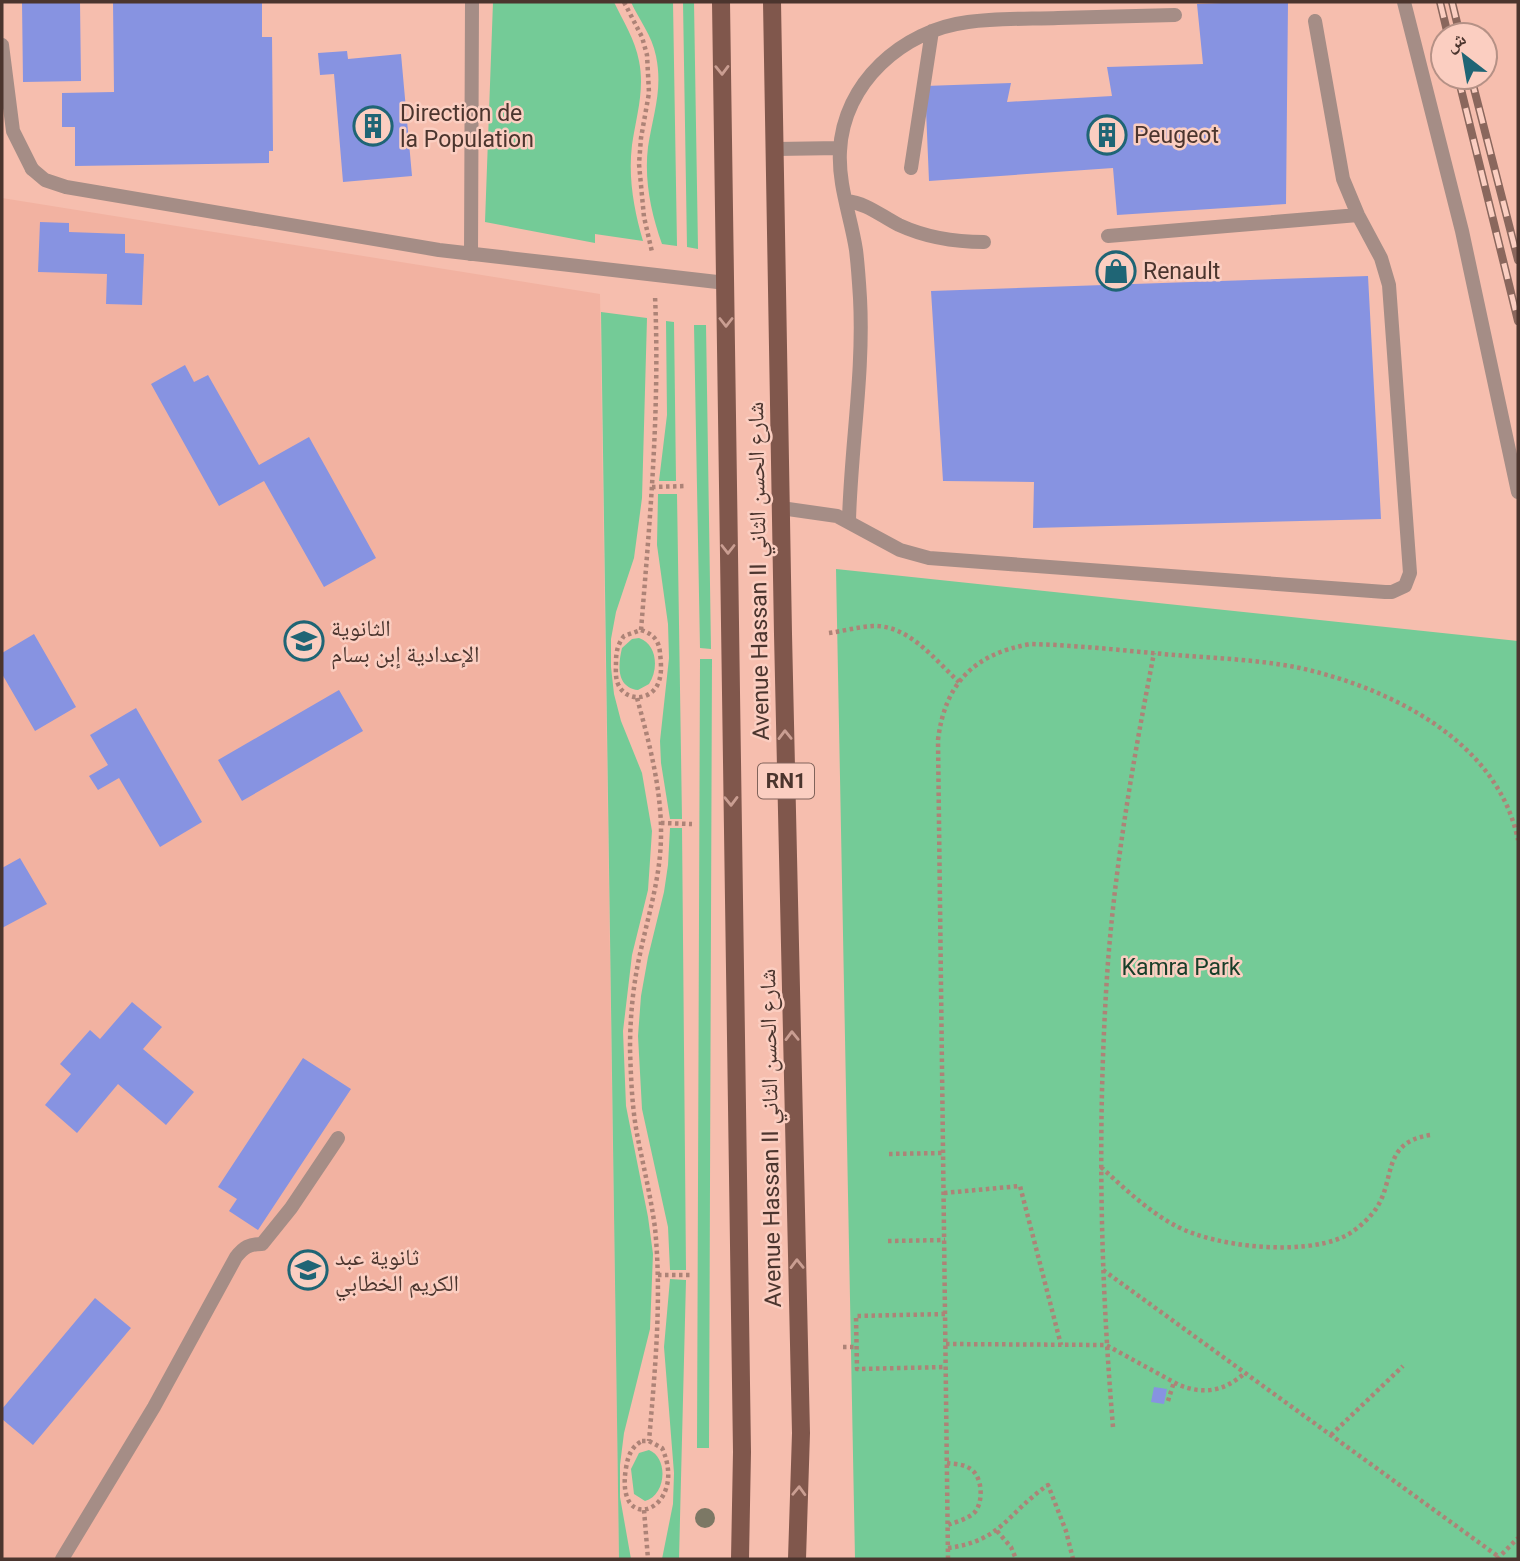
<svg xmlns="http://www.w3.org/2000/svg" width="1520" height="1561" font-family="Roboto,'Noto Naskh Arabic',sans-serif">
	<rect width="100%" height="100%" fill="#f6beae"/>
	<path fill="#f2b2a1" d="M2,198L600,294L619,1559H2Z"/>
	<path fill="#74cb97" d="M493,2H614C623,21 635,39 639,61C645,90 636,117 632,145C628,178 634,210 643,241L595,234V243L485,222Z
		M631,2H673L677,246L662,244C651,213 644,180 648,147C653,114 663,90 656,56C652,35 639,20 631,2Z
		M683,2H694L698,249L687,247Z
		M601,312L647,318L642,498L634,558L616,612L611,639V667L614,694L621,721L642,773L652,831L648,890L632,955L623,1031L626,1106L648,1217L653,1254L650,1329L624,1433L620,1465V1497L631,1559H619Z
		M666,321L674,322L676,481H659L667,415Z
		M694,325H706L711,649L700,648Z
		M658,494H677L682,819H670L661,763L660,741L669,658L668,624L657,545Z
		M836,569L1518,641V1559H855Z
		M639,638C657,644 659,669 649,684L638,690C616,687 618,665 622,648L632,639Z
		M700,659H712L709,1448H697Z
		M670,828H682L686,1270H670L668,1227L642,1109L638,1036L641,996L648,957L664,892L668,865Z
		M670,1279L686,1280L679,1559H662L673,1504L674,1473L664,1347Z
		M649,1450C669,1458 666,1496 645,1501L634,1494L631,1469L639,1453Z"/>
	<path fill="#8793e1" d="M22,2H80L81,81L23,82Z
		M113,2H262V37H272L273,151H269V163L75,166V127H62V93L114,92Z
		M1246,2H1288L1286,204L1117,215L1113,168L929,181L925,86L1011,83L1007,102L1112,96L1107,67L1203,64L1197,4Z
		M347,51L348,59L401,54L412,176L343,182L334,74L320,75L318,53Z
		M40,222L69,223V232L125,234V253L144,254L142,305L106,304L107,274L38,272Z
		M1368,276L1381,519L1033,528L1034,482L943,481L931,291Z
		M185,365L194,382L208,375L259,465L309,437L376,558L324,587L264,481L219,506L151,384Z
		M34,634L76,707L35,731L2,674V653Z
		M339,690L363,731L242,801L218,760Z
		M136,708L202,822L160,847L119,778L98,790L89,776L108,765L90,735Z
		M20,858L47,904L2,928V868Z
		M132,1002L162,1027L143,1049L194,1092L166,1125L118,1084L77,1133L45,1105L71,1074L60,1064L90,1030L100,1039Z
		M303,1058L351,1089L258,1230L229,1211L237,1199L218,1187Z
		M95,1298L131,1328L33,1445L2,1419V1409Z
		M1154,1387L1167,1389L1164,1404L1151,1402Z"/>
	<g fill="none" stroke-linecap="round" stroke-linejoin="round">
		<path stroke="#ad8377" stroke-width="4.5" stroke-dasharray="3.5 3.5" stroke-linecap="butt" d="M624,2L642,37L647,55L649,93L641,138L639,164L644,217L652,252
			M652,487L687,486
			M641,630C650,519 660,408 655,296
			M641,630C653,634 659,640 660,653C661,662 662,673 659,681C653,701 626,703 618,684C615,677 616,669 616,662C616,651 618,644 624,636Z
			M829,633C843,631 858,627 873,626C909,625 934,659 959,682
			M637,698C651,749 665,802 660,855C657,888 647,921 640,954C633,985 630,1018 630,1049C631,1079 632,1110 638,1139C644,1169 651,1198 655,1228C662,1299 655,1370 649,1441
			M661,823L692,824
			M889,1154L943,1153
			M1101,1167C1125,1189 1148,1211 1176,1226C1216,1247 1301,1256 1343,1237C1354,1232 1364,1223 1372,1214C1398,1184 1378,1143 1430,1135
			M944,1193L1020,1186L1061,1345
			M888,1241L945,1240
			M1103,1270L1499,1557
			M658,1275H692
			M945,1314L856,1316L857,1369L946,1367
			M946,1344L1106,1345L1179,1385C1205,1395 1224,1391 1245,1373
			M843,1347H857
			M1168,1401L1174,1382
			M1113,1427C1100,1272 1097,1118 1108,962C1116,858 1134,756 1154,653
			M1331,1435L1403,1366
			M642,1441H649L662,1448C690,1510 614,1539 626,1468C628,1456 631,1447 642,1441Z
			M947,1463C954,1464 963,1464 969,1468C983,1475 984,1503 974,1513C967,1519 956,1522 948,1525
			M644,1510L648,1559
			M997,1531L1011,1547L1016,1559
			M948,1548C1002,1541 1007,1513 1048,1485L1066,1531L1073,1559
			M948,1559L938,740C945,683 974,654 1030,644C1074,645 1119,650 1163,654C1208,658 1256,659 1300,668C1390,688 1498,741 1518,840
			M1497,1559L1518,1538"/>
		<path stroke="#a58d86" stroke-width="14" d="M1404,2L1462,231L1518,492
			M2,45L13,131L32,169
			M776,149L840,148
			M911,168L932,31
			M846,201C867,203 881,216 899,225C927,238 954,242 984,242
			M1108,236L1358,215
			M471,254L472,2
			M781,508L837,516L900,550L929,558L1385,592H1392L1405,586L1410,573L1389,285L1381,258L1358,215L1343,179L1315,21
			M849,520C851,446 864,373 860,298C859,282 858,266 856,250C851,217 838,185 840,151C843,83 903,30 968,22C998,18 1029,19 1058,18C1097,17 1136,16 1175,15
			M62,1559L154,1407L236,1257C244,1247 249,1244 262,1244L291,1208L338,1138"/>
		<path stroke="#a58d86" stroke-width="14" d="M32,169L45,180L66,187L439,250L726,283"/>
		<path stroke="#80574c" stroke-width="18" d="M721,2L742,1452L740,1559
			M772,2L783,634L801,1433L797,1559"/>
		<g stroke="#8a675d" stroke-width="8">
			<path id="rail" d="M1440,2L1448,35
				M1452,2L1460,35
				M1458,77L1518,321
				M1471,77L1518,260"/>
		</g>
		<use href="#rail" stroke="#fbcec1" stroke-width="5" stroke-dasharray="16" stroke-linecap="butt"/>
	</g>
	<circle fill="#7c7865" cx="705" cy="1518" r="10"/>
	<defs><path id="oneway-chevron" d="M-2-3.5L2.5 0L-2 3.5" fill="none" stroke-width="1.6" stroke-linecap="round" stroke-linejoin="round" transform="scale(1.75)"/></defs>
	<g stroke="#ca9e92">
		<use href="#oneway-chevron" transform="translate(722 70) rotate(89)"/>
		<use href="#oneway-chevron" transform="translate(726 322) rotate(90)"/>
		<use href="#oneway-chevron" transform="translate(728 549) rotate(90)"/>
		<use href="#oneway-chevron" transform="translate(785 735) rotate(-91)"/>
		<use href="#oneway-chevron" transform="translate(731 801) rotate(89)"/>
		<use href="#oneway-chevron" transform="translate(792 1036) rotate(-91)"/>
		<use href="#oneway-chevron" transform="translate(797 1264) rotate(-91)"/>
		<use href="#oneway-chevron" transform="translate(799 1491) rotate(-88)"/>
	</g>
	<defs>
		<g id="building-ring" transform="scale(2.0125)"><circle r="9.5" fill="#fbcec1" stroke="#1f6575" stroke-width="1.5"/><path d="M-4-6H4V6H1V3H-1V6H-4ZM-2.5-4.3h1.7v1.8h-1.7ZM.8-4.3h1.7v1.8H.8ZM-2.5-1h1.7V.8h-1.7ZM.8-1h1.7V.8H.8Z" fill="#1f6575"/></g>
		<g id="shop-ring" transform="scale(2.0125)"><circle r="9.5" fill="#fbcec1" stroke="#1f6575" stroke-width="1.5"/><path d="M-5-2.5h2.3a2.7 3.5 0 0 1 5.4 0H5L5.5 6h-11ZM-1.5-2.5h3a1.5 2.3 0 0 0-3 0Z" fill="#1f6575"/></g>
		<g id="school-ring" transform="scale(2.0125)"><circle r="9.5" fill="#fbcec1" stroke="#1f6575" stroke-width="1.5"/><path d="M0-5L7-2L0 1L-7-2ZM-4 1L0 2.5L4 1V4Q0 6-4 4Z" fill="#1f6575"/></g>
	</defs>
	<g fill-rule="evenodd">
		<use href="#building-ring" x="373" y="126"/>
		<use href="#building-ring" x="1107" y="135"/>
		<use href="#shop-ring" x="1116" y="271"/>
		<use href="#school-ring" x="304" y="641"/>
		<use href="#school-ring" x="308" y="1270"/>
	</g>
	<g text-anchor="middle" stroke-width="5" stroke-linejoin="round" paint-order="stroke">
		<rect fill="#fbcec1" stroke="#80635a" stroke-width="2" x="758" y="763.5" width="56" height="35" rx="5"/>
		<g font-size="21" font-weight="bold" fill="#4b352e">
			<text x="786" y="788">RN1</text>
		</g>
		<g font-size="23" fill="#4b352e" stroke="#fbcec1" text-anchor="start">
			<text x="400" y="121">Direction de<tspan x="400" dy="26">la Population</tspan></text>
			<text x="1134" y="143">Peugeot</text>
			<text x="1143" y="279">Renault</text>
			<text x="331" y="636">الثانوية<tspan x="331" dy="26">الإعدادية إبن بسام</tspan></text>
			<text x="335" y="1265">ثانوية عبد<tspan x="335" dy="26">الكريم الخطابي</tspan></text>
		</g>
		<g font-size="23" fill="#4b352e" stroke="#fbcec1">
			<text transform="translate(758 571) rotate(-91)" y="8">Avenue Hassan II شارع الحسن الثاني</text>
			<text transform="translate(770 1138) rotate(-91)" y="8">Avenue Hassan II شارع الحسن الثاني</text>
		</g>
		<g font-size="23" fill="#183e29" stroke="#fbcec1">
			<text x="1181" y="975">Kamra Park</text>
		</g>
	</g>
	<rect width="1520" height="1561" fill="none" stroke="#4b352e" stroke-width="7"/>
	<g transform="translate(1464 56) rotate(329)"><circle r="33" fill="#fbcec1" stroke="#b59186" stroke-width="2"/>
	<path d="M0-5L12 26L0 18L-12 26Z" fill="#1f6575"/>
	<text y="-10" font-size="19" font-weight="bold" text-anchor="middle" fill="#4b352e">ش</text>
	</g>
</svg>
